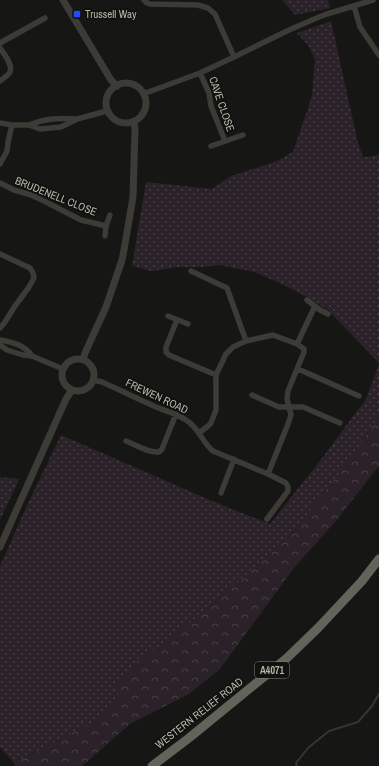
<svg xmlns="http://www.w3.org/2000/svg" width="379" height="766" font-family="'Archivo Narrow',sans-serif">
	<defs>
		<pattern id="forest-crowns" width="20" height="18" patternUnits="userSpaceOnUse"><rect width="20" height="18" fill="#2b2229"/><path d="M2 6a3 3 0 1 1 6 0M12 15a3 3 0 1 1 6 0" fill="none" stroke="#484045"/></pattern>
		<pattern id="park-dots" width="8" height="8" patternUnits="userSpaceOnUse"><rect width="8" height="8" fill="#2b2229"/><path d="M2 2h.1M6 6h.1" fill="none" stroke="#484045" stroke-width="1.8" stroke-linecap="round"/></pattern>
	</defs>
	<rect width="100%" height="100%" fill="#161614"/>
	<path fill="url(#forest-crowns)" d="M379,416V466L335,522L294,568L220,669L189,694L130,724L82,766H15L14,763L95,721L115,684L140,658L161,646L221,597L290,536L354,454Z"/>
	<path fill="url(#park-dots)" d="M282,0H328L330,8L295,15Z
		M331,21L358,143L363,157L379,155V363L329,311L309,298L286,286L255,272L219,265L201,267H177L152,271L132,266L146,182L212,189L231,176L275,162L293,152L312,96L315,59L308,45L297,33Z
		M379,364V416L354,454L290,536L221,597L161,646L140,658L116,684L119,699L95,721L14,763L0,747V566L29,501L61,435L212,501L270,524L323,457L366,399Z
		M0,477L19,479L0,520Z"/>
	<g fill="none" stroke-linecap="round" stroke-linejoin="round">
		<path stroke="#3b342a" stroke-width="2" d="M297,766L296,763L308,748L329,731L358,722L372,706L379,694"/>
		<path stroke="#3c3b35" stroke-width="5.5" d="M144,0L147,3L150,4L198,5L208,8L215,14L234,57
			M354,6L360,27L379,55
			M0,43L45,18
			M0,48C4,54 13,64 10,72C8,76 3,78 0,81
			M200,73L209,93L211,106L225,141
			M143,94L200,73L234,57L289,30L319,17L327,14L373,0
			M77,119C59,118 46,118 29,125L40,129L61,127L77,119L107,111
			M0,123L12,125H29
			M211,146L243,135
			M0,164L7,151L8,142L12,125
			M0,183L14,190L31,195L44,201L81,220L106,226
			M105,236L106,226L110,215
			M0,254L30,268L33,273L34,278L29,287L15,306L5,322L0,328
			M191,271L227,288L246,341
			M307,300L320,310L328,314
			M168,316L188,324
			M177,320L166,347V352L169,355L216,375
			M0,340C12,342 25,345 32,356
			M297,344L315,306
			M0,345L7,350L23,355L32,356L63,369
			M298,369L359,396
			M93,380L102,382C120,390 138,399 156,407C167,412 180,414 190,423C200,431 203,443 213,451L268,474L286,483L288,487V491L267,519
			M252,395L279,407H303L340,423
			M199,433L208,426L211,423L216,410V375L226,354L233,347L246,341L273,335L297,344L304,349V352L288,391L287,399L291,415L288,424L268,474
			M126,441C136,445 148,453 159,452L162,449L176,414
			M221,493L234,459"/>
		<path stroke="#3c3b35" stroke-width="7" d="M63,0L111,80L117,86
			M106 103a20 20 0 1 1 40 0a20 20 0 1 1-40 0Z
			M62 375a16 16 0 1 1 32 0a16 16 0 1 1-32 0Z
			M83,360L85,353L106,307L122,260L124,250L133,197L135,129L134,121
			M0,547L66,399L72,390"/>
		<path stroke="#646359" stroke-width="9" d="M152,766L189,738L287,658L318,628L362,581L379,559"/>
	</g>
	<rect fill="#244bfe" stroke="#11110f" stroke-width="1.5" x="73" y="10" width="8" height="8" rx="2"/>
	<g text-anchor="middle" stroke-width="3.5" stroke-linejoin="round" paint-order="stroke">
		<rect fill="#11110f" stroke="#858478" stroke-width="1" x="255" y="662" width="34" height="16" rx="3"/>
		<g font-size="10" font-weight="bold" fill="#b7b5a5">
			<text x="272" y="674">A4071</text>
		</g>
		<g font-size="11" fill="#b7b5a5" stroke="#11110f" text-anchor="start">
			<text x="85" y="18">Trussell Way</text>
		</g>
		<g font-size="11" fill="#b7b5a5" stroke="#11110f">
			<text transform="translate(222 104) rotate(71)" y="4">CAVE CLOSE</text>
			<text transform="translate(56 196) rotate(22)" y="4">BRUDENELL CLOSE</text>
			<text transform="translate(157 396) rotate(25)" y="4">FREWEN ROAD</text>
			<text transform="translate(199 713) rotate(-38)" y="4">WESTERN RELIEF ROAD</text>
		</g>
	</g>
</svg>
